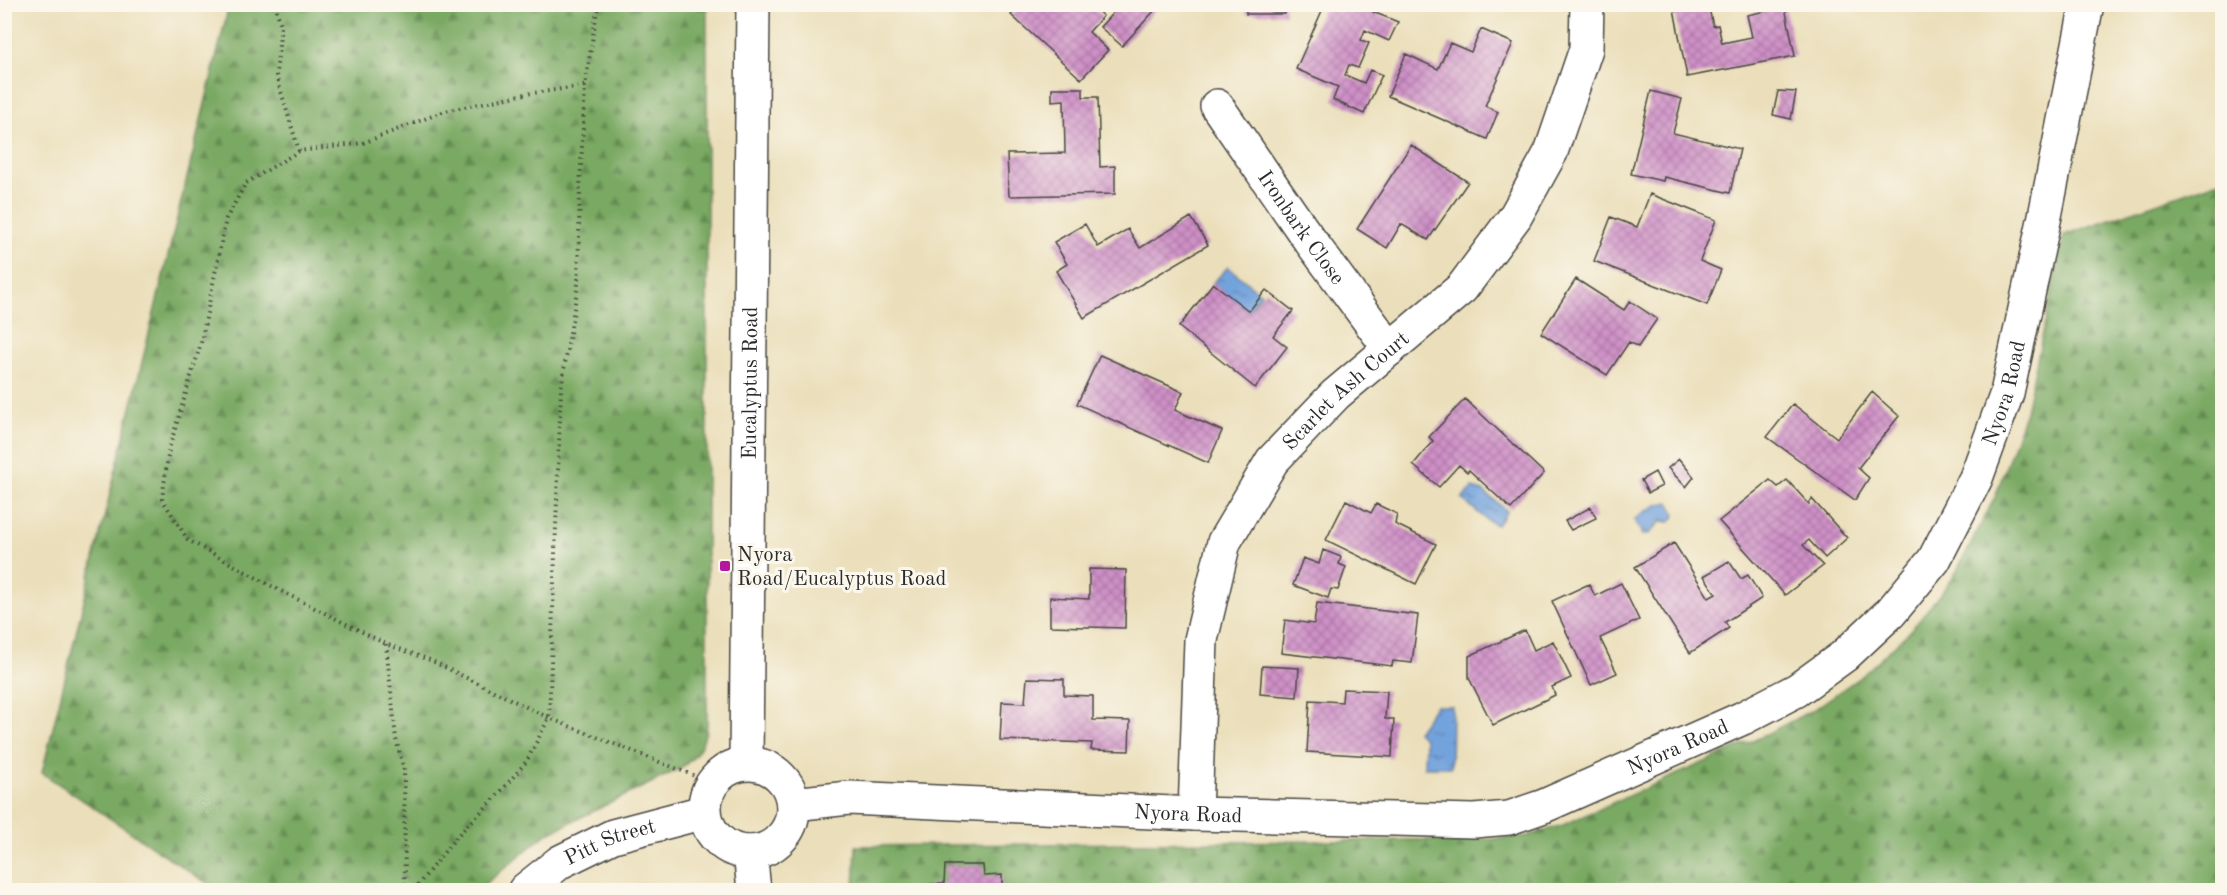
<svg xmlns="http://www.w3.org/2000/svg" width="2227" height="895" font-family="'Old Standard TT',serif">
	<defs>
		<pattern id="forest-firs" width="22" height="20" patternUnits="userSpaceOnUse" patternTransform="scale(1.5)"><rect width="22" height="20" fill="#79a962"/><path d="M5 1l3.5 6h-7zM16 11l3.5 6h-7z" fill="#638a51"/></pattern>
		<pattern id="water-ripples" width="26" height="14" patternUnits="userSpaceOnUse" patternTransform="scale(1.5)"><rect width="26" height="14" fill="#73a3dd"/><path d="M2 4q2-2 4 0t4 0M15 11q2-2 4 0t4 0" fill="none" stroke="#5f85b3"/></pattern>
		<pattern id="building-cross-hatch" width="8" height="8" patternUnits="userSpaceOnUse" patternTransform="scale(1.5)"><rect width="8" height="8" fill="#cf90c7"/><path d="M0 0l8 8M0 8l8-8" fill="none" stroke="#a876a2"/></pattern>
	</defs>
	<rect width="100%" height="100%" fill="#fbf7ec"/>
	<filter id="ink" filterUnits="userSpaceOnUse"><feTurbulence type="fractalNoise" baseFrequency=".0167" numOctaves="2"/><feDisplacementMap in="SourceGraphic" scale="12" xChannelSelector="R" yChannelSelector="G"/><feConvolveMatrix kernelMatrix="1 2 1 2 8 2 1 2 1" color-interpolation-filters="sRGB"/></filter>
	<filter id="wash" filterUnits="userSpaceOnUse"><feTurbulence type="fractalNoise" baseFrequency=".008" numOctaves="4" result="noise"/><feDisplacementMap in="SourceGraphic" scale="24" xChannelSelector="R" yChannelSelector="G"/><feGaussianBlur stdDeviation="1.35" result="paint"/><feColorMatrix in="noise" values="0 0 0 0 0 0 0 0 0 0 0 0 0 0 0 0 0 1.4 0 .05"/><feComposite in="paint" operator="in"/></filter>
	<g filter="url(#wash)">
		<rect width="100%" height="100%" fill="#ebdfbb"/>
		<path fill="url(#forest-firs)" stroke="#526a46" stroke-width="1.5" d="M679,4L707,8V725C704,745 697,756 681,768L545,835L478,890H217L42,773L229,5Z
			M2222,180V890H854L856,846L1493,839L1527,836L1563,825L1761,737L1816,708L1863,675L1910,631L1953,578L1995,497L2026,411L2064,235Z"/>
		<path fill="url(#water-ripples)" stroke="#4f6784" stroke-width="1.5" d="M1228,267L1261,294L1248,311L1213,283Z
			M1472,488L1483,491L1507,511L1497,525L1487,520L1462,499Z
			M1669,502L1675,513L1674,519L1669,522L1661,521L1650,533L1643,535L1634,520C1645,511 1655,504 1669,502Z
			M1435,706H1452L1451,767H1424L1425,739L1417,732Z"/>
		<g id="blocks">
			<path fill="url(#building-cross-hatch)" d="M1021,4H1090L1103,16L1089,32L1108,50L1081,79L1011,15Z
				M1121,4H1148L1155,10L1122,46L1100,27Z
				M1246,4H1285V14H1246Z
				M1325,4H1376L1373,12L1398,22L1389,41L1365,30L1361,40L1369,43L1358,68L1349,65L1345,75L1364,83L1370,70L1382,75L1364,114L1333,100L1338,87L1296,69Z
				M1700,4H1708L1713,26L1718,25L1722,43L1752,37L1747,15L1785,7L1795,56L1687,77L1674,9Z
				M1481,29L1513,43L1485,106L1498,112L1487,139L1388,96L1406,54L1438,69L1450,43L1471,52Z
				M1052,88H1083V97H1098L1100,167L1115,166V194L1009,196L1007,154L1065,153L1064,100L1052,101Z
				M1651,91L1682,99L1673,133L1740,149L1730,193L1664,177L1663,181L1631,174Z
				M1778,91L1796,92L1791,119L1773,115Z
				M1411,145L1468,182L1428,240L1401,224L1387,248L1357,229Z
				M1650,194L1716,220L1700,261L1721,270L1707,305L1594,261L1611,217L1637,227Z
				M1191,217L1208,245L1084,318L1056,271L1067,264L1054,242L1085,224L1098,247L1128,229L1140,248Z
				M1576,279L1624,310L1630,301L1657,319L1638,347L1629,342L1607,375L1541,333Z
				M1213,283L1249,311L1266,290L1293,311L1273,336L1287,347L1255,388L1179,327Z
				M1100,355L1183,392L1175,410L1222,431L1208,463L1077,404Z
				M1872,392L1899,416L1858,468L1869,478L1855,500L1767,437L1793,404L1837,438Z
				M1465,399L1544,473L1511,509L1469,470L1467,472L1459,465L1439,487L1413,465L1433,441L1429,437Z
				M1679,459L1694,477L1686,487L1668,468Z
				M1655,472L1662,486L1648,493L1641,480Z
				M1770,480L1778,487L1787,480L1809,504L1812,499L1847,538L1825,558L1809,540L1803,545L1823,566L1785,595L1719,521Z
				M1346,500L1371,513L1376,504L1397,514L1395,524L1436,544L1416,584L1326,540Z
				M1591,507L1596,518L1571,530L1565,521Z
				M1674,543L1709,598L1716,594L1704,576L1729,561L1741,579L1748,575L1762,598L1725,622L1729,628L1690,653L1635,567Z
				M1323,550L1341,557L1339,564L1346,567L1338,590L1331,589L1328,598L1293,585L1303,558L1319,564Z
				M1089,569L1126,570L1125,628L1050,626V597L1089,599Z
				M1621,583L1639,620L1600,638L1617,673L1591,685L1552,601L1589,584L1595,596Z
				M1317,603L1418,615L1412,663L1393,661L1392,666L1281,653L1285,620L1314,624Z
				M1525,630L1534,650L1553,641L1571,678L1552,687L1555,695L1493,725L1469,678V656Z
				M1262,666L1299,668L1297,697L1260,694Z
				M1027,678L1064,679V695L1093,696V720L1130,721L1129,751L1091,750L1092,743L1000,740L1002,702L1025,703Z
				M1343,689L1387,691L1385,719H1394L1392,757L1307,752L1310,700L1342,702Z
				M945,865H983L984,876L1002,875V890H931V884H944Z"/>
		</g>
	</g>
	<g filter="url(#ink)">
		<use href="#blocks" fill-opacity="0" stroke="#484641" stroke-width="1.5"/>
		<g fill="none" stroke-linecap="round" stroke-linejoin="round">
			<g stroke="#484641" stroke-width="36">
				<g id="minor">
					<path id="s1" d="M1217,106L1303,231L1390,349"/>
					<path id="s2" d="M746,763L753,4"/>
					<circle cx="749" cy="808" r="44"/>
					<path id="s3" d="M793,804L849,798L1195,814L1474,821L1509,818L1544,806L1743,718L1797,690L1844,656L1891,612L1934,560L1976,478L2007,393L2045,216L2087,4"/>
					<path id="s4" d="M1195,814L1201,640L1224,542L1272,461L1335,395L1462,288L1515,217L1551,152L1586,49L1587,4"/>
					<path d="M750,852L754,890"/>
					<path id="s5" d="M525,890L560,862L613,836L704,812"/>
				</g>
			</g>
			<path stroke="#484641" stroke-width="4" stroke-dasharray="1.5 4.5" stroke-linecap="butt" d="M275,4L281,26L276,75L299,151L363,143L445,111L526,94L585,86
				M299,151L246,183L226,219L201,343L169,449L162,499L188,540L277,589L386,644L430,660L549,718L700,778
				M386,644L396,739L404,770L405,890
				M414,890L457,836L496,797L526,762L549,718L561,389L578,284L580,187L585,86L598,4"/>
			<use href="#minor" stroke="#fff" stroke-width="33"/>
		</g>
	</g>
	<rect fill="#b5179e" stroke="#fbf7ec" stroke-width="2" x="719" y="560" width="12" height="12" rx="3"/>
	<g text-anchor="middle" stroke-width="6" stroke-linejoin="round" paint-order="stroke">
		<g font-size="21" fill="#2b2b2b" stroke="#fbf7ec">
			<text dy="7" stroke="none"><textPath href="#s1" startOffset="148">Ironbark Close</textPath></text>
			<text dy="7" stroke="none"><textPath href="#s2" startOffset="380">Eucalyptus Road</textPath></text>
			<text dy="7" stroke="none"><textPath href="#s4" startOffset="471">Scarlet Ash Court</textPath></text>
			<text dy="7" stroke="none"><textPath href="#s3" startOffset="1404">Nyora Road</textPath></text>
			<text dy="7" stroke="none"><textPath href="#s3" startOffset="900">Nyora Road</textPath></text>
			<text dy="7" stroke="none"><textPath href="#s3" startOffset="396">Nyora Road</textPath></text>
			<text dy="7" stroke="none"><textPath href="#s5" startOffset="99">Pitt Street</textPath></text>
		</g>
		<g font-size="21" fill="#2b2b2b" stroke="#fbf7ec" text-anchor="start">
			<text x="737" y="561">Nyora<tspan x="737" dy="24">Road/Eucalyptus Road</tspan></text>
		</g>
	</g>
	<rect width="2227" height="895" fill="none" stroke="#fbf7ec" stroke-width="24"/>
</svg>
